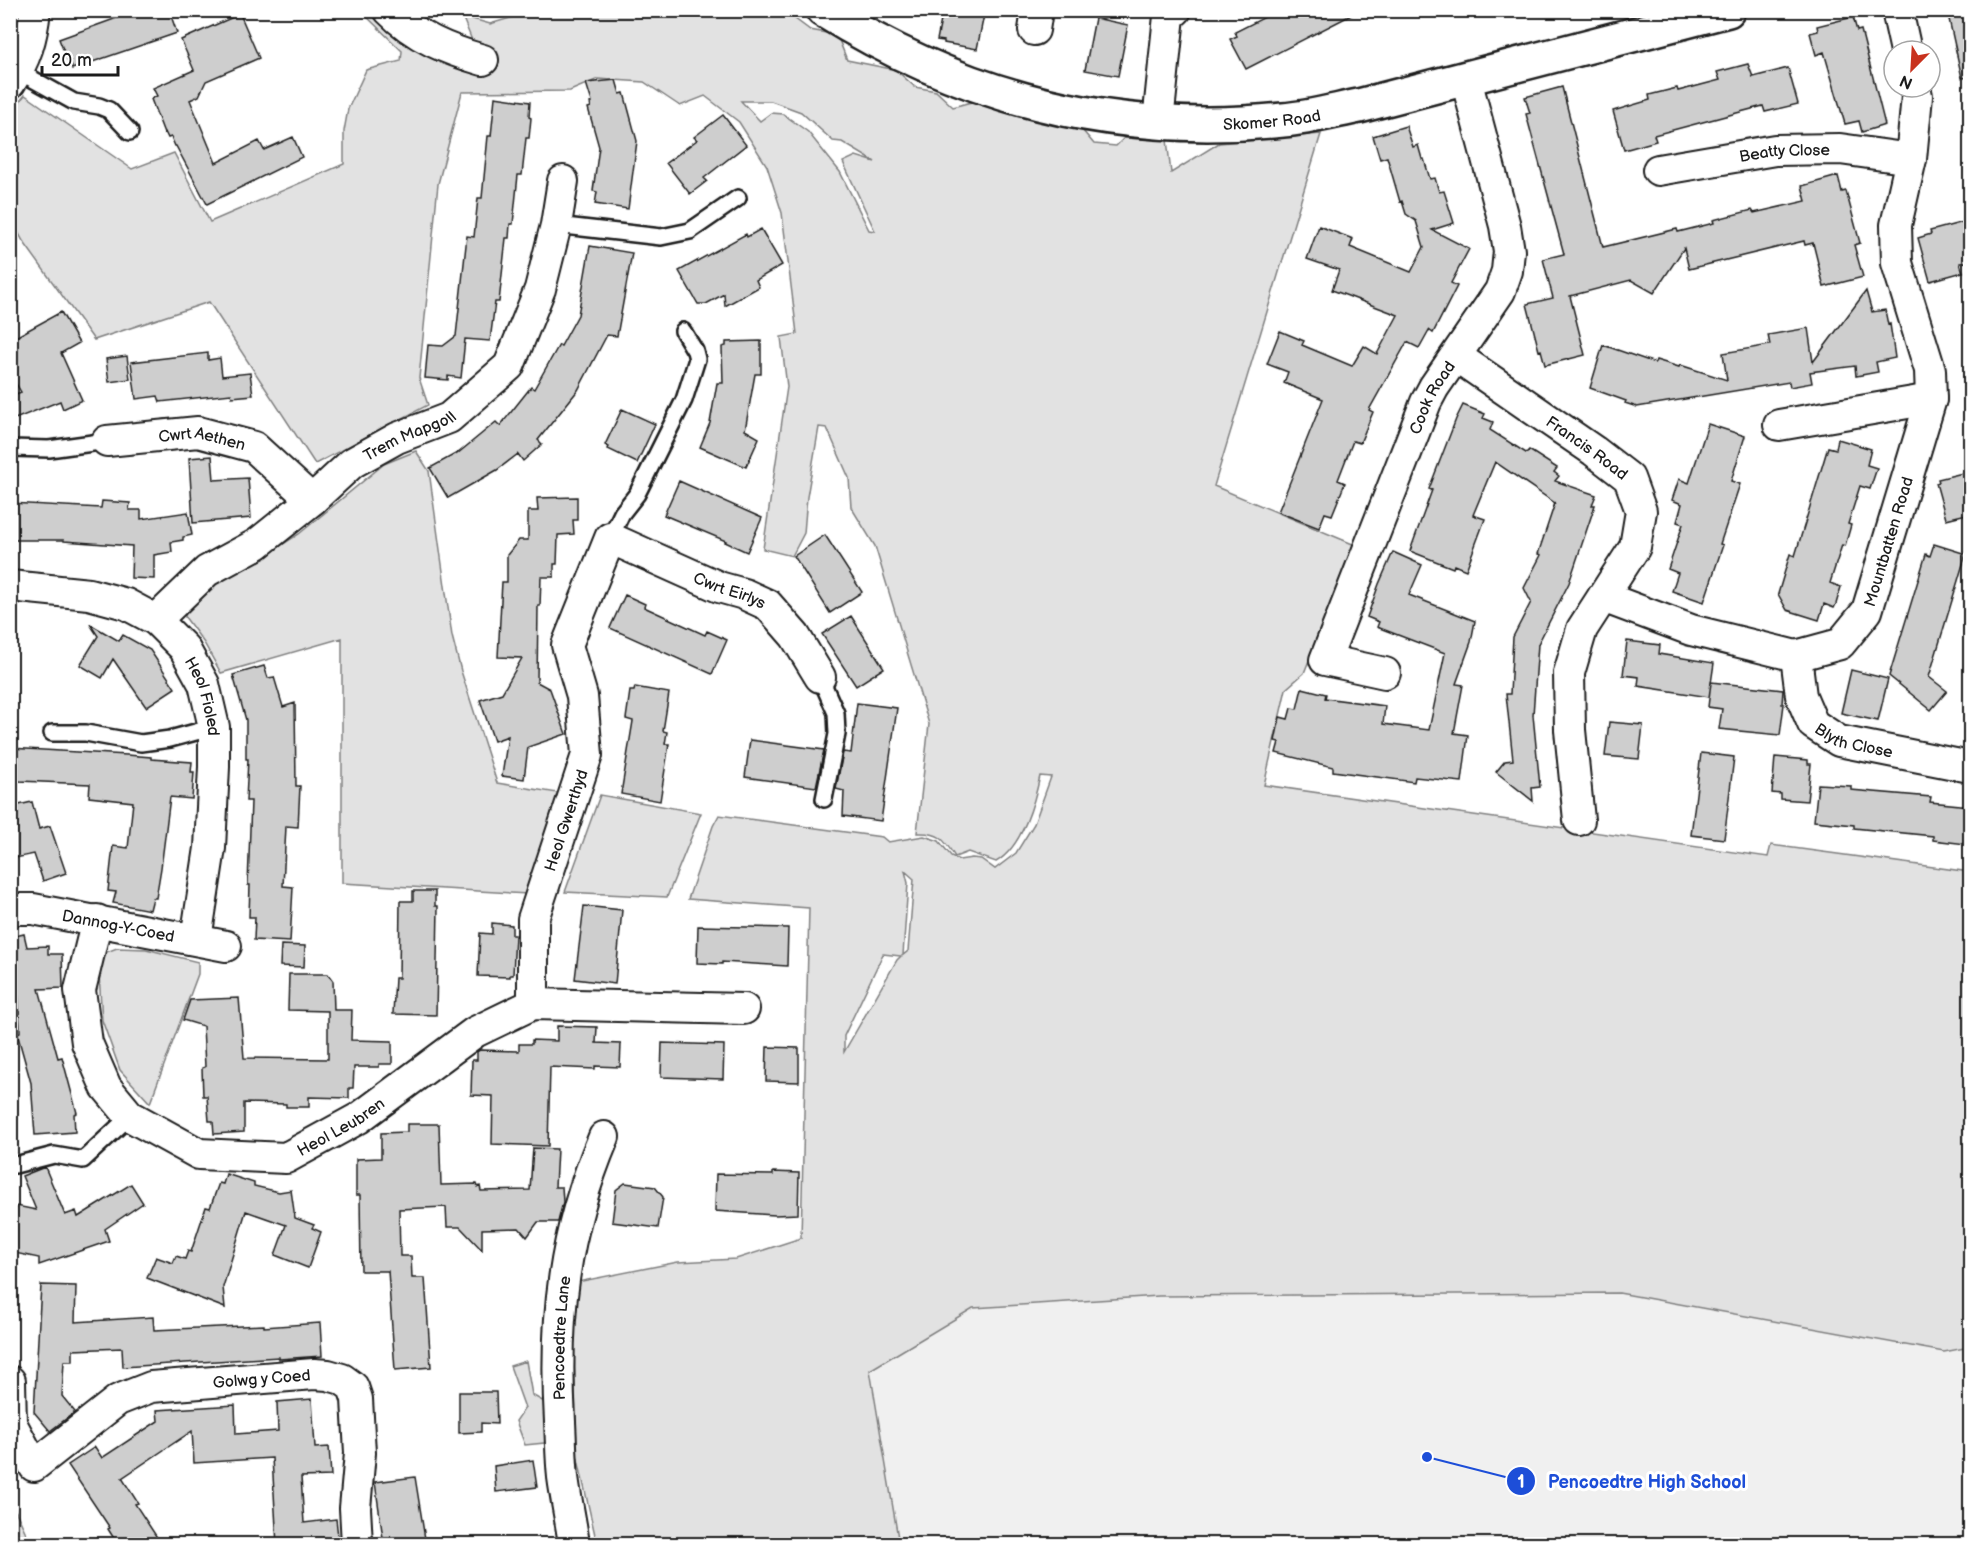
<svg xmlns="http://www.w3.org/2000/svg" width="1981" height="1555" font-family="'Balsamiq Sans',sans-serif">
	<rect width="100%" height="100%" fill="#fff"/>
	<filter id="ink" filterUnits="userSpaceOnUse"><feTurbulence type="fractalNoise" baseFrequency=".0167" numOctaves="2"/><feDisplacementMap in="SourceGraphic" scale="12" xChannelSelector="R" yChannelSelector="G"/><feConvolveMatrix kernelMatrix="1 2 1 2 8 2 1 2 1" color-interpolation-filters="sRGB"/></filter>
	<g filter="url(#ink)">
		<path fill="#f0f0f0" d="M1619,1293L1944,1352L1970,1347V1544H899L870,1370L972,1308L1159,1296Z"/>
		<path fill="#e2e2e2" stroke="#7f7f7f" stroke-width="1.5" fill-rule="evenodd" d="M537,10H783L810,30L837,35L847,60L896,70L915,87L936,91L953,107L990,97L1077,124L1094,144L1116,146L1124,138L1167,140L1171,173L1219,143L1321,134L1214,486L1355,545L1304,673L1286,689L1264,785L1768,857L1771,845L1970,872V1347L1944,1352L1619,1293L1159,1296L973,1308L870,1370L899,1544H597L577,1455L572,1283L678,1262L736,1259L801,1238L809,908L688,899L713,826L719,815L882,837L888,842L924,836L939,841L951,856L959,860L972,858L981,859L995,869L1016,853L1034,824L1051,777L1040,776C1034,804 1022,847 996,862L968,852L955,857C944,839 940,832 917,833L929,724L875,546L851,507L849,478L827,428L819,427L807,497L804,533L792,556L763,549L787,387L781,337L797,334L782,213L767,166L739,122L705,96L680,106L644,82L598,79L570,91L462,92L438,184L419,378L428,405L315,464L209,302L94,340L23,241L11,219L10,113L25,95L132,169L174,153L210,222L344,164V131L348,109L366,70L401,61L402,51L361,11H378L478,55L462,16L490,24ZM741,101H771L801,112L833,141L842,142L875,162L856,156L843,162L875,231L869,230L840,172L808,132L783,114L771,113L760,121ZM905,871L914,879L908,951L903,955L908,883ZM883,954L901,956L897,960L844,1052V1036Z
			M416,451L429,471L452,636L461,671L497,783L564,794L528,894L342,883V638L221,673L204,643L185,617L188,602L222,576L263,557L299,534L384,464Z
			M600,795L701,813L667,897L565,892Z
			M117,948L146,949L198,962V974L150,1103L120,1070L102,1020L99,974L104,953Z
			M526,1361L532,1395L546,1403L554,1442L525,1445L516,1421L525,1408L510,1366Z
			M11,1501L31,1544H11Z"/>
		<path fill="#cecece" stroke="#1c1c1c" stroke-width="1.5" d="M139,10H169L177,33L72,69L71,61L68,62L59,39Z
			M943,10H985L977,49L944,43V41L937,40Z
			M1279,10H1361L1246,69L1230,39L1237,36L1235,32Z
			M1947,10H1971V77L1962,78Z
			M240,14L259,58L206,81L199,96L190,100L216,163L259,141L264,150L293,137L302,157L207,204L176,146H175L171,137L168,138L165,132L164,133L151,99L157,96L153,88L194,70L181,40Z
			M1853,17L1857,31L1861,30L1885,125L1862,132L1859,121L1845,124L1824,52L1816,55L1810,33L1818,31L1817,26Z
			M1095,18L1128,25L1118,76L1085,70Z
			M1748,64L1753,77L1788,68L1798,104L1765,112L1763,106L1654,135L1656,141L1624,150L1613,111L1650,100L1649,95L1677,88L1678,91L1720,80L1717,72Z
			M616,80L620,94L624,93L637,141L628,209L595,204L597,192L593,191L599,147L588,108L591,107L590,103L592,102L586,83Z
			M1562,87L1603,247L1677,229L1678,232L1714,223L1713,220L1752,210L1754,213L1806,201L1802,186L1838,176L1842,192L1846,191L1860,243L1854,245L1863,277L1824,287L1813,243L1805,245L1804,241L1689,269L1684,248L1654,293L1631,280L1570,296L1585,355L1545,365L1541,350L1539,351L1527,304L1553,298L1543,259L1564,254L1526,114L1530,113L1525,97Z
			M495,97L530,102L529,117L531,118L529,138H526L522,175H518L513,224H510L509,238H506L499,302H495L490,341L465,339L461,378L448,376V380L425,378L428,345L443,346L456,336L467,236L474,237L478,198H482L488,136H491Z
			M723,115L746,145L704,178L707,181L690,194L666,163L697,140L694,137Z
			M1406,126L1413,147L1418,145L1422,159H1424L1430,179L1435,178L1439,192L1444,191L1454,223L1432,230L1469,249L1451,283L1457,286L1433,333L1429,330L1419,348L1407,342L1369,410L1373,412L1360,443L1353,441L1338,480L1345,483L1332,515L1325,513L1319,528L1278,512L1323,399L1284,383L1288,372L1267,364L1280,331L1304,341L1302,345L1352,366L1364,346L1377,354L1398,315L1332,290L1339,270L1307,259L1319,226L1353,239L1350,247L1411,272L1424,247L1416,221L1406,214L1402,201L1400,202L1387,157L1380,159L1373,136Z
			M1971,220V261L1960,263L1963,272L1930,281L1918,238L1931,234L1930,231Z
			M761,229L782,265L756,280L759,287L725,306L724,294L706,304H698L679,271L746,234L747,237Z
			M590,246L632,253L617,336L607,335L578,390L538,440L542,444L523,461L518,454L497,470L448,498L430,468L457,453V454L496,422L500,426L531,387L534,389L559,345L561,346L578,315Z
			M1866,291L1872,312L1885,310L1888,325L1890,324L1895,358L1876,362L1878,372L1856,376L1855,366L1810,372L1812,383L1790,387L1789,382L1637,407L1625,403L1626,401L1590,388L1603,345L1655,363L1656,360L1679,367L1680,365L1727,380L1723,353L1770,345L1768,335L1808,328L1813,362Z
			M61,312L79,343L61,353L82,400L63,409L60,401L10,421V396L21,392L10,374V340Z
			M761,341V374H755L745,430L759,438L746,467L700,447L710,423L717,383H723L722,347L726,346V342Z
			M208,353V360L220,358L222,376L250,373L253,395L232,397L231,394L160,402L158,396L136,399L131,362Z
			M127,356L130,379L109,382L106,359Z
			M1463,405L1485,414L1483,418L1493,422L1490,430L1526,453L1529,450L1557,468L1554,472L1559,476L1555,481L1596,495L1592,505H1595L1569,583L1538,644L1533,715L1540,787L1532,788L1533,801L1496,772L1505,761L1513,760L1506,694H1510L1513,637L1531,602L1524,588L1541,555L1538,554L1555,503L1495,462L1473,515L1485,519L1466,570L1454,565L1453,568L1410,551L1432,490L1429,489L1456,419Z
			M622,409L655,424L637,463L608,449L609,447L605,445Z
			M1708,424L1745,436L1731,481L1740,484L1720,544L1723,545L1704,602L1672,591L1678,573L1668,569L1683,524L1677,522L1682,504L1672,500L1679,479L1689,483Z
			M1838,439L1871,449L1867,465L1877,468L1870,489L1860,486L1848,524L1851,525L1845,546L1842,545L1830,583L1841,587L1836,604L1834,608L1824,604L1819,620L1787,610L1778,594L1790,554L1795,556L1828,447L1836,449Z
			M212,456L214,480L248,478L251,518L193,523L189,458Z
			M1971,471V513L1946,519L1936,483L1939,482L1938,479Z
			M679,481L762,518L747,552L725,542L726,541L664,515Z
			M577,497V520H573L574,534L558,535L557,564H554V577H541L540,606H538L537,682L550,689L566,734L528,747L524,779L502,776L508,736L494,741L480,700L502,693L522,658L498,657L502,582H507V555L519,540H528V511H538L537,498Z
			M102,501L130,503L129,510H141V519L188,512L192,535L183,537V540L171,542L172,552L154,555V579L131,578L132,546L64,541V540H10V503L101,508Z
			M825,535L862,592L830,613L794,556Z
			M1934,544L1966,554L1929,677L1947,691L1931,710L1889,676L1926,554L1930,556Z
			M1393,552L1422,565L1409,595L1475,621L1471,642L1456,684L1463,685L1454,733L1468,735L1462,782L1415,777L1414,782L1333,771V767L1276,753L1279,742L1275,741L1280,717L1288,719L1291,708L1297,709L1302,688L1326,694L1325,698L1385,706L1383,724L1429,730L1445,653L1377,627L1379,622L1367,617L1379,584Z
			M625,595L645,604L644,607L705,635L707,631L727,640L712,674L610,628Z
			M851,616L884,668L856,686L822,634Z
			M90,624L119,641L123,635L150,650L175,688L146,707L113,659L102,678L80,665L98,636Z
			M1627,641L1660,645L1659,654L1714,663L1709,697L1638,686L1639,677L1623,675Z
			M264,666L268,678L274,677L283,707L295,703L296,786H300L298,827L286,826L283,886L293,887L290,942L254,940L255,917H249L250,885H248L251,801H246L248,759H246V720L233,675Z
			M1851,670L1888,679L1878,721L1841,713Z
			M1711,682L1783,690L1782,704H1784L1780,735L1719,729L1722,709L1708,707Z
			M635,687L669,693L663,731L667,732L665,744H669L660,801L621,794L633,721L626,719L630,691H634Z
			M857,703L897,708L881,821L843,816L844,791L836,789L843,752L851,753Z
			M1609,722L1643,725L1639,759L1605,756Z
			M750,740L824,750L816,787L745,777Z
			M10,748L127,755L151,757V759L192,762L191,772H194L192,799L170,797L161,868L156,898H153L150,910L113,903L116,892L108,891L113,846L128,848L133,802L89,797L90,784L19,781L10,769Z
			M1701,753L1734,757L1724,839L1691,835Z
			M1775,757L1808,760V764H1811L1807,801L1781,799V794L1772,793Z
			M1818,784L1851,786V790L1931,797L1930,802L1970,806L1966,844L1933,840V836L1854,828V825L1814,821Z
			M32,802L39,829L50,826L66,873L43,881L34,854L10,859V807Z
			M413,891H435V906H438L436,1015L393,1014L395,978H399L400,901H413Z
			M584,906L622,910L615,984L575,979Z
			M492,923L512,925V935H515L513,975H510V977L478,976L480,933L492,934Z
			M698,926L788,928L787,966L722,962V964L697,963Z
			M24,934L27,947L48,946V954H62L63,988L39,989L58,1058L62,1057L77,1113L74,1114L75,1132L35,1135L31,1083L17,1033L20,1032L18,989H16L15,936Z
			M281,945L305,946L304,967L280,966Z
			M289,974H328L333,981L334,1010H352L351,1040L392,1041V1064H379V1067H354L353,1088H349V1098L309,1097V1107H286V1104L244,1103V1132L214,1134L213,1121H209L207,1096H203L202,1068L205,1067L203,1026L183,1020L190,1000L239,998L244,1058L328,1059V1011L288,1010Z
			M557,1026L597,1027L596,1043L621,1044L620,1067L595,1066V1069L550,1067L548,1146L492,1144L493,1096L471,1095L472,1060H477V1052L480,1050L519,1051V1044H532V1040L557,1041Z
			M662,1043L724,1045L723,1079L661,1077Z
			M767,1047L799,1048V1082L766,1081Z
			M407,1124H439L441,1185L477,1184L478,1187L480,1186L481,1191L530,1190L533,1148L557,1149L555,1187H562L563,1202L558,1222H538L527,1237L519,1228L482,1229V1250L460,1227H447L446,1207L399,1209L400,1256H411L412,1278H425L431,1367L395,1370L388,1271H361L360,1195H356V1159L381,1158V1133L407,1132Z
			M45,1167L65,1215L76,1211L78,1217L131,1184L143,1203L105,1229L109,1241L39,1265V1258L10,1252V1220L13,1208L16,1209L17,1206L36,1210L22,1176Z
			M773,1172L799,1173L798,1214L775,1215L715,1211L716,1174L773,1175Z
			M226,1174L254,1183V1186L279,1192L291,1190L295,1218L314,1225L312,1228L321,1232L308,1268L275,1255L286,1225L246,1211L223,1287L225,1308L147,1278L156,1257L173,1263L176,1256L185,1259L188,1251L191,1252L206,1207L210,1208L219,1183L223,1184Z
			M625,1183L655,1187L663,1197L658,1228L612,1222L616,1190Z
			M41,1285L76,1286L75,1322L153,1317L154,1330L264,1325V1327L320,1323L322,1356L279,1359V1357L123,1367L122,1348L73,1350V1361H64L62,1396L75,1412L50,1431L34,1412Z
			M459,1392H496L497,1424L481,1423V1432L459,1433Z
			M312,1399L315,1448L329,1447L331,1476L301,1477L304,1523L336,1519L339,1545H277L272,1458L194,1463L192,1431L122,1478L138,1503L135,1504L162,1545H118L108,1529L110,1528L68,1465L95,1447L102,1458L158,1421L157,1410L235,1405L236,1434L278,1431L277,1402Z
			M533,1460L537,1487L496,1492L494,1466Z
			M415,1477L426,1545H384L375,1482Z"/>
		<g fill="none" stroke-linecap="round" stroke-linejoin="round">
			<g stroke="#1c1c1c" stroke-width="20">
				<path id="lane" d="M18,71L74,102L99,106L109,110L130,132
					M556,225L661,237L690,231L738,198
					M10,448L49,449L107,441
					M610,538L622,513L637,494L684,400L697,359L695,351L683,331
					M820,677L836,713L837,734L824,799
					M52,733H86L141,743L170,739L214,727
					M15,1165L54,1155L83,1160L130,1116"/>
			</g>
			<g stroke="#1c1c1c" stroke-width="34">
				<g id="street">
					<path d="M389,10C415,37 448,50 483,60"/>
					<path d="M1897,10L1906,51"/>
					<path d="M1034,30L1037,10"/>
					<path d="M10,83C26,59 32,38 35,10"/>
					<path d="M1158,122L1169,16L1176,10"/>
					<path id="s1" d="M1658,170L1775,150L1840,149L1911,159"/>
					<path id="s2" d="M1456,356L1594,451L1629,478L1641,511L1635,547L1582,629L1569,673L1570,730L1579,820"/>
					<path d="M1779,425L1931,399"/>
					<path id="s3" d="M107,441L198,432L254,447L312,500"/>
					<path id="s4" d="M10,586L89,594L126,604L156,620L184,648L204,684L214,727V767L210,848L196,939"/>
					<path id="s5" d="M1603,597L1691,630L1796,656L1840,644L1867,611L1931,399L1930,370L1897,263L1896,225L1911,159L1917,96L1915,87"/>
					<path id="s6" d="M156,620L207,571L257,544L312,500L352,463L397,438L449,418L509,366L540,289L556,225L563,181"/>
					<path id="s7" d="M1796,656L1801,696L1813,724L1839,741L1965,766"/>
					<path id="s8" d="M1385,673L1325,660L1426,402L1434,387L1500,291L1507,271L1509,251L1505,226L1466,79"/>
					<path id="s9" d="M10,909H33L226,946"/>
					<path id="s10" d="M97,920L80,990L87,1043L106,1087L130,1116L199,1154L286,1158L359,1118L475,1032L533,1004L744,1009"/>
					<path id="s11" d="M533,1004V919L587,755L582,696L567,645L610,538L719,587L744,594L768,605L795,636L820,677"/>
					<path id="s12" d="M10,1381L11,1423L34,1466L118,1400L151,1387L314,1374L328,1375L342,1379L353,1387L357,1399L360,1453L355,1508L357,1544"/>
					<path id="s13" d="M574,1544C571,1522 566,1500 563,1477C561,1459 561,1440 560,1422C554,1318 563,1234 604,1137"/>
				</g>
			</g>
			<g stroke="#1c1c1c" stroke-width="38">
				<g id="secondary">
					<path id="s14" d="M823,10C965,99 1116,137 1283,120C1309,118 1334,111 1359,106L1728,10"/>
				</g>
			</g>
			<use href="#lane" stroke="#fff" stroke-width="15"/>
			<use href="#street" stroke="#fff" stroke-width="30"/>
			<use href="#secondary" stroke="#fff" stroke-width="33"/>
		</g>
	</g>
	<g text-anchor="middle" stroke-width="6" stroke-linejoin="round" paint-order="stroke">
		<g font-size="16" fill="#1c1c1c" stroke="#fff">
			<text dy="6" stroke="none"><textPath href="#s14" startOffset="471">Skomer Road</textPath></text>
			<text dy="6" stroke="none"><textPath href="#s1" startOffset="128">Beatty Close</textPath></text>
			<text dy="6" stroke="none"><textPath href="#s8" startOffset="345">Cook Road</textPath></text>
			<text dy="6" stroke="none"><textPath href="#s6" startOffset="316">Trem Mapgoll</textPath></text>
			<text dy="6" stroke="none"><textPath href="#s3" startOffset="96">Cwrt Aethen</textPath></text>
			<text dy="6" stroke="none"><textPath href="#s2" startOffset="160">Francis Road</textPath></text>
			<text dy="6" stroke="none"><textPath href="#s5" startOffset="363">Mountbatten Road</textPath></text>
			<text dy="6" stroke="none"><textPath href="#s11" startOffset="616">Cwrt Eirlys</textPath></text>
			<text dy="6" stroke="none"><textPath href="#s4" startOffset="244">Heol Fioled</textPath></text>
			<text dy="6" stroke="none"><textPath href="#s7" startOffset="116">Blyth Close</textPath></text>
			<text dy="6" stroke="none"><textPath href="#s11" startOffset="189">Heol Gwerthyd</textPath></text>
			<text dy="6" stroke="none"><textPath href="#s9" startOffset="110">Dannog-Y-Coed</textPath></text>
			<text dy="6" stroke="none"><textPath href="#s10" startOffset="440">Heol Leubren</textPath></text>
			<text dy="6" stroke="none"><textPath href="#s13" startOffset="207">Pencoedtre Lane</textPath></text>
			<text dy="6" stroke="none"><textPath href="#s12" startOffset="344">Golwg y Coed</textPath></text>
		</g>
	</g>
	<path fill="none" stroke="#1d4ed8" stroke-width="2" d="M1427 1457L1521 1481"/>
	<g fill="#1d4ed8" stroke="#fff" stroke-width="2">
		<circle cx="1427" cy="1457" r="6"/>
		<circle cx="1521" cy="1481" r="15"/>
	</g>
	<g font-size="18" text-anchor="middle" font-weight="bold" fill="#fff">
		<text x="1521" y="1488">1</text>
	</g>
	<g font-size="18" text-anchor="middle" font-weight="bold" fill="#1d4ed8" stroke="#fff" stroke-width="6" stroke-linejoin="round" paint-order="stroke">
		<text x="1647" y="1488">Pencoedtre High School</text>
	</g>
	<rect width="1981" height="1555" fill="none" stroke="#fff" stroke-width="36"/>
	<rect x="18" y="18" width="1945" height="1519" fill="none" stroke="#1c1c1c" stroke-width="2" filter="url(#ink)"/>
	<g transform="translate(1912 69) rotate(204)"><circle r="28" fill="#ffffff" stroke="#a4a4a4" stroke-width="1.5"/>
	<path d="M0-4.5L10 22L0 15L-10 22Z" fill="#c8321e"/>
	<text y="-9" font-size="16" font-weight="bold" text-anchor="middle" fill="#1c1c1c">N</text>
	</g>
	<path d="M42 66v9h76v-9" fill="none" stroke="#1c1c1c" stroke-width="3"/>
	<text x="51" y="66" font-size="18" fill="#1c1c1c" stroke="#ffffff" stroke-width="4.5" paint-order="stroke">20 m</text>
</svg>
